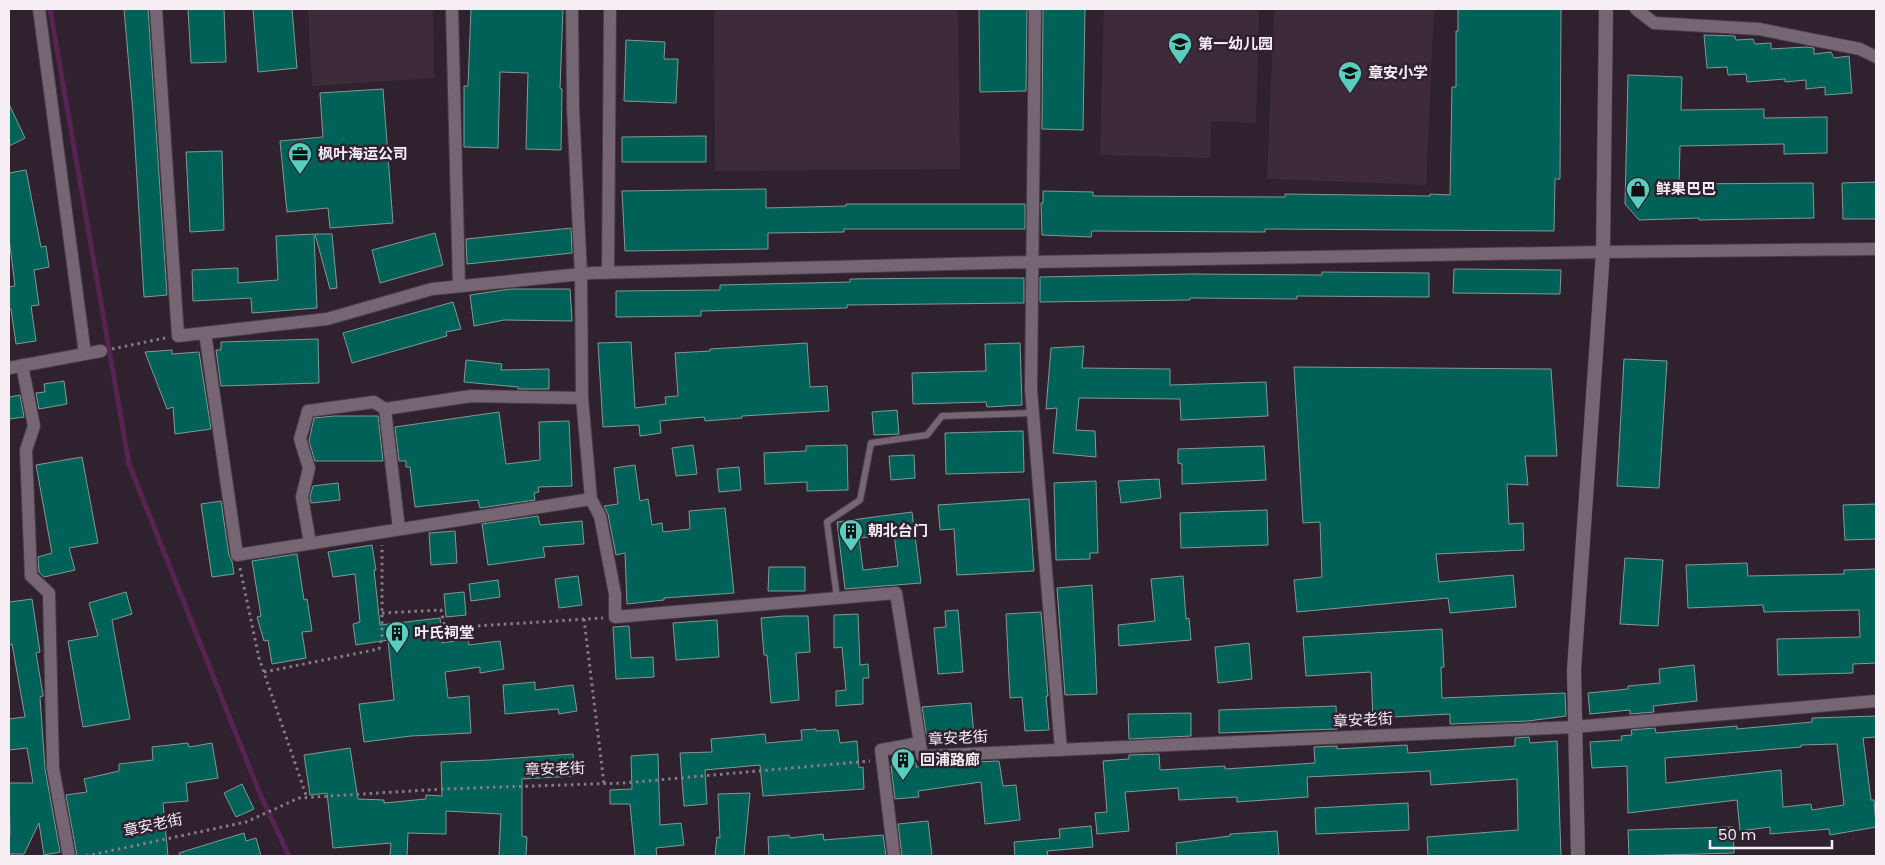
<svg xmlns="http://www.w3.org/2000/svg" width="1885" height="865" font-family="Poppins,'Noto Sans SC',sans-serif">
	<rect width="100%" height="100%" fill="#2f212d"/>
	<path fill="#3d2b3b" d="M308,9H433L434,78L312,86Z
		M714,9H958L960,169L715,171Z
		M1104,9H1259L1256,123L1211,121L1210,158L1100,155Z
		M1274,9H1434L1426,185L1267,179Z"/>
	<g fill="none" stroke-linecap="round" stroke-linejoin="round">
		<path stroke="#562352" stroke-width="5" d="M50,9L129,464L260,794L289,856"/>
	</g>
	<path fill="#006158" stroke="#819a96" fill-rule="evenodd" d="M124,9H148L167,295L144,297L133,113Z
		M188,9H224L226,62L191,63Z
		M253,9H292L297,68L258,72Z
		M471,9H563L560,88L562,89L561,150L526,149L528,73L500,72L498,148L464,147V86H468Z
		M979,9H1027L1026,91L980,92Z
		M1043,9H1085L1083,130L1042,129Z
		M1458,9H1561L1560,179H1555L1554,231L1265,229V232L1092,231L1091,237L1042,235L1041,203H1043V191L1093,192V196L1285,197V194L1430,196V194L1450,195L1452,87H1456V31H1458Z
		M1704,35L1735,36L1736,40L1753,39L1755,44L1771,43V49L1806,47L1814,48V54L1831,52L1834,58L1849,56L1852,93L1825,95V87L1806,89V80L1785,82V79L1747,82L1746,74L1728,75L1727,67L1707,68Z
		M626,40L665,42L664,59H678L676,103L624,101Z
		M1628,75L1682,77L1681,110L1764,109V118L1827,117V153L1784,154V144L1680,146L1679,184L1813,183L1814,218L1699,220V218L1639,220L1625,204Z
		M383,89L393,223L330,228L328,208L287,212L280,141L323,137L320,93Z
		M9,104L25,138L9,146Z
		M706,136V162H622V137Z
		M222,151L224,230L190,232L186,152Z
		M26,170L41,247L46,246L49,267L34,270L39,305L31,306L36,341L16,344L11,309L9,310V287L15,286L9,238V173Z
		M1876,182V219H1843L1842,183Z
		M766,189V208L846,206V204H1025V229H844V232L768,233V249L625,251L622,191Z
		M571,228L572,253L467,264L466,239Z
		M435,233L443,265L380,283L372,250Z
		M314,234L317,308L252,313L251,298L193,301L192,270L238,268V283L278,280L276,236Z
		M315,234H332L337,288L330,289Z
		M1454,269L1561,270L1560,294L1453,293Z
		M1322,272L1429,273V297L1297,296V299L1190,298V300L1040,302V277L1190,274L1322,275Z
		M943,278H1024V303L847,305V308L701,311V316L616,317V291L720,290V285L850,282V279Z
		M510,289H570L572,321L504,320L474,326L470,295Z
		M453,302L461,329L446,332L447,336L352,363L343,333Z
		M318,339L319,383L221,386L216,350H221V342Z
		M631,342L635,408L666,404L665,397L678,396L675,353L710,351V349L807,343L810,387L827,386L829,411L742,416V418L705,421L704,417L660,421L661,433L640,436L639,425L603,427L598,343Z
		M1020,343L1022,405L987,407L986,402L913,404L912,373L986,371L985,344Z
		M1084,346L1082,368L1170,369V385L1266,382L1268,416L1181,420L1180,399L1079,398L1076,430L1095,431L1096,457L1053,453L1057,408L1046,409L1051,348Z
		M172,350V354L199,352L211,429L175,434L173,407L167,409L145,352Z
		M1624,359L1667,361L1659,488L1617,486Z
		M466,360L502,364L501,370L549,369V389H518V387L464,382Z
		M1294,367L1551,369L1557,456H1525L1528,485L1507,484L1509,524L1523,523L1524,550L1436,554L1439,582L1513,575L1516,607L1450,613L1448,598L1297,612L1294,580L1322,577L1320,522L1303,523Z
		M64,381L67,404L39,409L36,393L45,392L44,384Z
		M20,395L24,417L9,419V397Z
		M897,410L899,434L874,435L872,412Z
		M499,412L506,464L540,460L539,422L569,421L572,486L538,487L539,492L534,493L535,500L480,508L478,500L415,507L410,467H406V461H399L395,427Z
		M334,416H378L383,461H315L309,441L314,418Z
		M1023,431L1024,472L946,474L945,433Z
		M693,445L697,474L676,476L672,448Z
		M847,445L848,490L807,491V482L765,484L764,453L806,451V446Z
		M1264,446L1266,480L1182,484V464L1178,463V449Z
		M914,455L915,478L891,480L889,456Z
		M82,457L98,543L69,548L75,570L44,577L39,572L38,557L52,553L36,465Z
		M635,465L640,501L648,499L652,525L662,523L663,532L690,529L689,511L725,508L734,593L664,598V600L627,604L625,553L616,555L608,514L604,506L618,504L614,468Z
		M739,467L741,490L719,492L717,469Z
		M1159,479L1161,498L1121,503L1118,481Z
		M1096,481L1098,553H1090V559L1056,560L1054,483Z
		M338,483L340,500L311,503L310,497L313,486Z
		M1029,499L1034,571L957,575L954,529L940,530L938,505Z
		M221,501L229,556L232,561L234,574L212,577L201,504Z
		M1876,504V539L1845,540L1843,505Z
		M1267,510L1268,545L1181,548L1180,513Z
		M912,512L921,583L845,589L837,522ZM894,534L898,566L863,570L859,538Z
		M538,516L540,525L582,521L584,544L543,547L545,557L488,565L482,524Z
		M455,531L457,563L431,565L429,533Z
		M372,545L376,570H374L380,625L440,618L442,643L468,639L469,645L500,641L504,669L480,673V667L445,672L448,698L469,696L471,733L411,736L364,742L359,704L394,700L388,640L356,645L353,624L360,622L355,574L333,577L328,552Z
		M297,554L304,600L307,599L312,631L302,632L306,658L272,664L268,640L264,641L257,617L261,616L252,561Z
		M1625,558L1663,560L1658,626L1620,624Z
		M1747,563L1748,576L1844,574V570L1876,569V663L1853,664V673L1778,675L1777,639L1860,637L1859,610L1764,612L1763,605L1688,608L1686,565Z
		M769,567H805V591H768Z
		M578,576L582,605L559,608L555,579Z
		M1183,576L1186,619L1189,618L1191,640L1119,646L1118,625L1155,621L1151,579Z
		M498,580L500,597L471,601L469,584Z
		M1092,585L1097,694L1065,695L1057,588Z
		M126,592L132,614L112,620L130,719L83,727L68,641L98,636L89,603Z
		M464,592L466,615L446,617L444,594Z
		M32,599L40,652L36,653L43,695V696L40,697L45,769L60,852L44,855L39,823L24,854H9V835H10L9,783H33L27,748L9,750V719L25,717L12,644L9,645V602Z
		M958,610L963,672L938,674L934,628L946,627L945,611Z
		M1041,612L1048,696H1046L1049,730L1025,731L1022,697L1010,698L1006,614Z
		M858,614L860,665L868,664L869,678H863V704L836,706V691L846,690L842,647L834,648V615Z
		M784,616H808L810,652L796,653L799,700L771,703L767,655H764L761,618Z
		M717,620L719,657L676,660L673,623Z
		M629,626L631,658L653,657L654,677L616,679L613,627Z
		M1442,629L1444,667H1441L1442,698L1565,693L1566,716L1528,721L1450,724V714L1373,718L1371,672L1306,676L1303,637Z
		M1249,643L1252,679L1218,683L1215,647Z
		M1694,665L1697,701L1653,706L1654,712L1630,714V710L1590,714L1588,693L1628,689V686L1660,683L1659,669Z
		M535,682V690L573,685L577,711L559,714L558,709L505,714L503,685Z
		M971,703L974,735L927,738L922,707Z
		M1336,706L1337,729L1219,733V710Z
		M1191,713V736L1129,739L1128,714Z
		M1876,716V737L1863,738L1871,800H1874L1876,827L1830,835L1829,829L1770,834V827L1740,831L1737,800L1628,813L1627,766L1592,768L1590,742L1622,740L1621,736L1632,735L1631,730L1655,728L1656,733L1737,726V729L1812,722V718ZM1837,744L1844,805L1812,810L1811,804L1783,807L1781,770L1666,783L1665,758L1801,747V745Z
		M816,729V731L838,730L840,743L857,741L859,768L863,767L864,789L763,796L760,765L705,770L707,804L684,806L680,753L712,752L711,739L765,734L766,743L802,740L801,730Z
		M1529,737L1530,743L1557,741L1561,856H1428L1427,837L1518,830L1517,779L1431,785L1430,771L1307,777L1308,797L1237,802V797L1179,800L1178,788L1125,792L1129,831L1097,834L1095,813L1107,812L1103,761L1129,759V755L1159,754L1160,770L1225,766V769L1315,763L1314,747L1337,746V749L1407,745L1408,753L1515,746V738Z
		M188,743L189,747L212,743L218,778L186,783L188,801L163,803L168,856H77L66,795L87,792L84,779L119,771V764L153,760L152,747Z
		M350,748L358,799L384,800V803L426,799V795L442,796L441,762L490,760L573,754L575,776L522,779V836L527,837L526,856H499L501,814L446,811V834L408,833L407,856H390L391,843L333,848L327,793L310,795L304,755Z
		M658,754L660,825L681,823L684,845L656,848L657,856H635L630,804H610V790L632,789L631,756Z
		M999,761L1003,786L1016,785L1020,820L985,824L981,782L918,791L919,797L895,799L891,766L916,763V767L951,763Z
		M242,784L254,809L236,817L224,793Z
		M750,793L744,856H715L717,837L720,838L718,794Z
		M1408,803L1409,830L1316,834L1315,808Z
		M928,821L932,856H902L898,824Z
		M1091,826L1093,847L1047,851L1048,856H1015L1014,842L1060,838L1059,829Z
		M1733,827L1734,853L1629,856L1628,830Z
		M1277,831L1279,856H1177L1176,843L1230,836V834Z
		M244,833L246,841L256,838L261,856H180L179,853Z
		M823,834L824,840L883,835L886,856H769L768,837L789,835L790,838Z"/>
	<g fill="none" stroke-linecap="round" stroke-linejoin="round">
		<g stroke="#483d46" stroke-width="8">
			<path id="service" d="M837,598L827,522L860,500L871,443L927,435L942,416L1033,413"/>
		</g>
		<g stroke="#483d46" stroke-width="14">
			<path id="minor" d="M39,9L85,354
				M156,9L178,336L327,319L432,289L592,273L1032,262L1603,252L1876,249
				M452,9L459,286
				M1035,9L1031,390L1061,750
				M1636,9L1654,23L1759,29L1860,49L1876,57
				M608,273L610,9
				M205,333L237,555L591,499L582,398L581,275L573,108L572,9
				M22,365L34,426L26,450L31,576L49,593L53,768L69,856
				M9,368L101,351
				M591,499L600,516L615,594V617L896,593L922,756L1574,727L1876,701
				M399,529L385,409L471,396L582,398
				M310,543L302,497L309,468L300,439L308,411L374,402L385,409
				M894,856L881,750L920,743"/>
		</g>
		<g stroke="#483d46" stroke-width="15">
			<path id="tertiary" d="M1578,856L1574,670L1603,252L1606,9"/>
		</g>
		<path stroke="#877b85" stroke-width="3" stroke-dasharray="2.5 4" stroke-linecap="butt" d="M112,349L165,338
			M240,568L259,658L307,798
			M382,613L441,610L445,628L603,618
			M584,619L604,784
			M264,672L379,649L382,637V545
			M86,856L246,822L299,798L443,789L624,783L870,761"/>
		<use href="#service" stroke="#766673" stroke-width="6"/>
		<use href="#minor" stroke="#766673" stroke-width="12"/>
		<use href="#tertiary" stroke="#766673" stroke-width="14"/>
	</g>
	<defs>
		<g id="school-pin" transform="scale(1.25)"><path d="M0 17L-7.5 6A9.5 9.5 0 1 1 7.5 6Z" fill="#59cebf" stroke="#2f212d"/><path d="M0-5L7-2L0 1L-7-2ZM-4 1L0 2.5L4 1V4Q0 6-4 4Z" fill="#111"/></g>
		<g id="office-pin" transform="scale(1.25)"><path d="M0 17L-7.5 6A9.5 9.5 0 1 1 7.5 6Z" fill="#59cebf" stroke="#2f212d"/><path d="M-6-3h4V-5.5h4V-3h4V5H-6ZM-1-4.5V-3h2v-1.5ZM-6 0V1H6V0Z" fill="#111"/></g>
		<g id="shop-pin" transform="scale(1.25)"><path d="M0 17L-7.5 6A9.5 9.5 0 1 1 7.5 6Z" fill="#59cebf" stroke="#2f212d"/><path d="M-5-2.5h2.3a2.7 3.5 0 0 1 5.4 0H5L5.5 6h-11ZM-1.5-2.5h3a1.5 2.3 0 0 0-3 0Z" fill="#111"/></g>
		<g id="building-pin" transform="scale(1.25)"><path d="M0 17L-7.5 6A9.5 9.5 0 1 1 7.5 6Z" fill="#59cebf" stroke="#2f212d"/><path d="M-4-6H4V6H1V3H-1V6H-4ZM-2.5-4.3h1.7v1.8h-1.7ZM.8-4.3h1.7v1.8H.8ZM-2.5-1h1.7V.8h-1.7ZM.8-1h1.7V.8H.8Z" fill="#111"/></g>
	</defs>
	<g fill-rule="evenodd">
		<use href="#school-pin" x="1180" y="44"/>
		<use href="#school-pin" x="1350" y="73"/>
		<use href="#office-pin" x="300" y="154"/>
		<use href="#shop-pin" x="1638" y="189"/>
		<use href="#building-pin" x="851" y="531"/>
		<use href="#building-pin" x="397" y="633"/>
		<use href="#building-pin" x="903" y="760"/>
	</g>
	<g text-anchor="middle" stroke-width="5" stroke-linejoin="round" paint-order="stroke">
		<g font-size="15" font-weight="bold" fill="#f6edf5" stroke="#2f212d" text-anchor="start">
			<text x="1198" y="49">第一幼儿园</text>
			<text x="1368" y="78">章安小学</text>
			<text x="318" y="159">枫叶海运公司</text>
			<text x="1656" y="194">鲜果巴巴</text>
			<text x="868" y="536">朝北台门</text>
			<text x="414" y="638">叶氏祠堂</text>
			<text x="920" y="765">回浦路廊</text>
		</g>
		<g font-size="15" fill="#f6edf5" stroke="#2f212d">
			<text transform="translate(1363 720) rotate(-3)" y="5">章安老街</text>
			<text transform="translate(958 738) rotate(-3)" y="5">章安老街</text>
			<text transform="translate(555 769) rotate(-2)" y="5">章安老街</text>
			<text transform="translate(153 825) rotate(-12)" y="5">章安老街</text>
		</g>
	</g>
	<rect width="1885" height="865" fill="none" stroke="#f6edf5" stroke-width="20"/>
	<path d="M1710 840v8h122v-8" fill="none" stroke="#f6edf5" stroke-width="2.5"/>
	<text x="1718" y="840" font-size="15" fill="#f6edf5" stroke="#2f212d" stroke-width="4" paint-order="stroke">50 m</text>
</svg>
